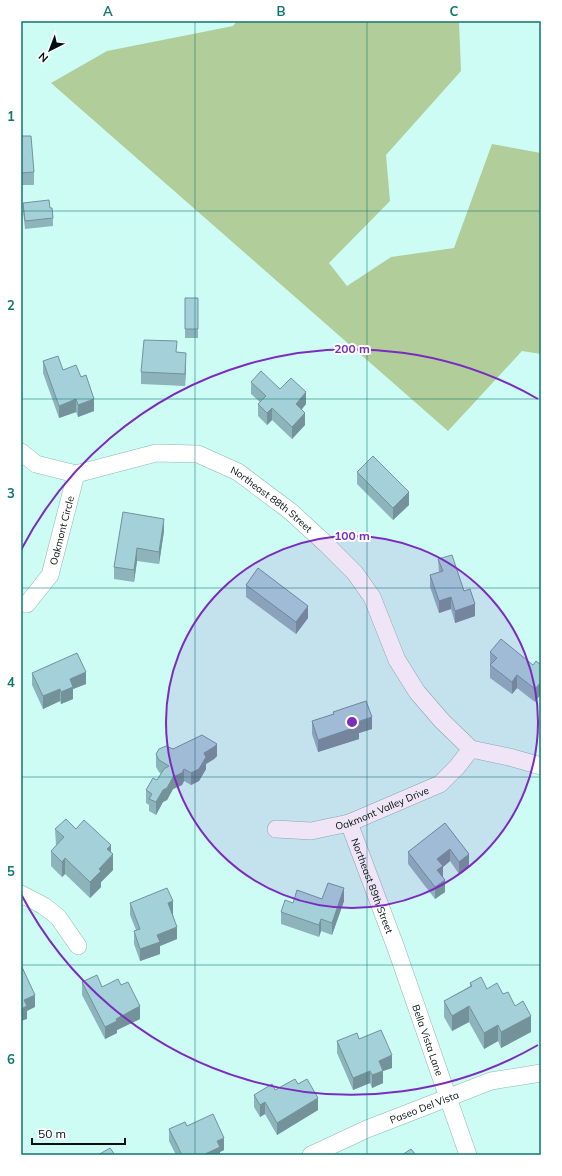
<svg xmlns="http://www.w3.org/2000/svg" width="562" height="1176" font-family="Mulish,sans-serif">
	<rect width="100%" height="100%" fill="#cdfcf5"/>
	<path fill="#b1ce9a" d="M237,21H459L461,71L386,155L390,201L329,263L347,286L391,257L454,248L492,144L541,153V354L522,351L448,431L51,83L107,51L233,26Z"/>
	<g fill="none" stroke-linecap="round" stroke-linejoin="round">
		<g stroke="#8bb8b2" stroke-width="18">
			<g id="minor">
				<path id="s1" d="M21,452L36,464L76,474L156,453L198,454L238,472L290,511L326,544L355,573L372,597L397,660L417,692L442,721L471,749L509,757L541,766"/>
				<path id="s2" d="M27,604L50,575L76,474"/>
				<path id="s3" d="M349,823L396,948L468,1155"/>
				<path id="s4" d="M276,829L311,831L349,823L440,784L457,767L471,749"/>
				<path d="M21,894L44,906L58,917L78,946"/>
				<path id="s5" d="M311,1155L367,1129L491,1081L541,1073"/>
			</g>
		</g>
		<use href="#minor" stroke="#fff" stroke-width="17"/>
	</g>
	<path fill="#8db3bb" d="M21,136L34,172V185H21Z
		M23,203L50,208L53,218V226L25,229L23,211Z
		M185,298H198V338H185Z
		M177,352L186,365L185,386L141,384V372Z
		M43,361L81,377L94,411L78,417L76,412L59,418L43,373Z
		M251,382L306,404L302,409L305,425L292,439L272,420L267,425L258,416V404L260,402L251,394Z
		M357,472L409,505L393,520L357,484Z
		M123,512L164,531L159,564L137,561L134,582L114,579V567Z
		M438,559L464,591L475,616L455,623L451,609L439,613L430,587V575L439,572Z
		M246,585L308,618L296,634L246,597Z
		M490,652L533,665H541L535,702L517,688L512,694L490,678Z
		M32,673L86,684L73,689V699L61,704L60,701L43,709L32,685Z
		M333,712L372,729L359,733V739L318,752L312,734V721L333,714Z
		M173,749L217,756L214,759L206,764V769L199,781L191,785L184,781L182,785L173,789L167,800L163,802L156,815L149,811V805L146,803V790L157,780L161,774L159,772L156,767V754Z
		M445,823L469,866L459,874L450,861L443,867V877L445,892L435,899L408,864V852Z
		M55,829H76L111,852L113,870L101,882V887L90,898L65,874L62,877L51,866V851L56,846Z
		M322,899L344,901L332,935L321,931L319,937L281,924V912L293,903Z
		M130,903L173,914L177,939L160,946V954L140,961L134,944V931L136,930L130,915Z
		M82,982L102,987L121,985L140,1019L117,1030V1033L105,1039L82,995Z
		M470,983L503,994L515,1006L531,1032L501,1048L498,1041L484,1049L469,1022L452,1031L444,1017V1001L470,986Z
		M359,1039L392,1068L383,1071V1083L372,1088L370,1083L353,1090L337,1053V1041Z
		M298,1084L318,1110L277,1135L265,1114L260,1117L254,1107V1095L275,1090Z
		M187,1126L224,1150L220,1152V1155H176L169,1141V1129Z"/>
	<path fill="#739299" d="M186,353V365L185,386V374Z
		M306,392V404L296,416V404Z
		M76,399V412L59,418V406Z
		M94,399V411L78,417V405Z
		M272,408V420L267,425V413Z
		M305,413V425L292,439V427Z
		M409,492V505L393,520V508Z
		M164,519V531L159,564V552Z
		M137,548V561L134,582V570Z
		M451,597V609L439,613V601Z
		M475,604V616L455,623V611Z
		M308,606V618L296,634V622Z
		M86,672V684L73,689V699L61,704V692L70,679Z
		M517,675V688L512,694V682Z
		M541,682V694L535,702V689Z
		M60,689V701L43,709V696Z
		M372,717V729L359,733V739L318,752V740L357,722Z
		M217,744V756L214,759L206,764V769L199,781L191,785V773L204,753Z
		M184,769V781L182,785L173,789L167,800L163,802L156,815V802L163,790L173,777Z
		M111,845V857L113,854V870L101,882V887L90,898V882L107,849Z
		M450,849V861L443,867V878L437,882V859Z
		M469,854V866L459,874V862Z
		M65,858V874L62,877V862Z
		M445,880V892L435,899V887Z
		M344,888V901L332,935V923Z
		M173,901V914L168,915V903Z
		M321,919V931L319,937V925Z
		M177,927V939L160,946V954L140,961V949L157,935Z
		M35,995V1007L27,1011V1019L21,1021V1009L24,1000Z
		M140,1006V1019L117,1030V1033L105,1039V1027L116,1019Z
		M469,1006V1022L452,1031V1016Z
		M531,1016V1032L501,1048V1032Z
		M498,1025V1041L484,1049V1033Z
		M392,1055V1068L383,1071V1083L372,1088V1075L379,1061Z
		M370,1071V1083L353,1090V1078Z
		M318,1098V1110L277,1135V1123Z
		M265,1102V1114L260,1117V1105Z
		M224,1138V1150L220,1152V1155H203L217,1141Z"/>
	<path fill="#a4d0da" stroke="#739299" d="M21,136H31L34,172L21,173Z
		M49,200L50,208H52L53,218L25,221L23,203Z
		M185,298H198V329H185Z
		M144,340L177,341L176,352L186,353L185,374L141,372Z
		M58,356L63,370L76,365L81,377L86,375L94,399L78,405L76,399L59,406L43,361Z
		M261,371L280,389L291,378L306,392L296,404L305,413L292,427L272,408L267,413L258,404L266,396L251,382Z
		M373,456L409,492L393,508L357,472Z
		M123,512L164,519L159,552L137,548L134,570L114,567Z
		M452,555L464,591L470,589L475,604L455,611L451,597L439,601L430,575L443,571L438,559Z
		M258,568L308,606L296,622L246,585Z
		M501,639L533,665L536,661L541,665V682L535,689L517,675L512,682L490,665L497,658L490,652Z
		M77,653L86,672L70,679L73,687L61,692L60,689L43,696L32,673Z
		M366,701L372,717L357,722L359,726L318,740L312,721L334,714L333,712Z
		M202,735L217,744L214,747L204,753L206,757L199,769L191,773L184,769L182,773L173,777L167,788L163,790L156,802L149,799L152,794L146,790L153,778L157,780L164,769L169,766L159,760L156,754L159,749L166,746L173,749Z
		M66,819L76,829L84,820L111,845L107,849L113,854L99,869L101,871L90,882L65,858L62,862L51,851L64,837L55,829Z
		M445,823L469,854L459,862L450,849L437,859L443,866L437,870L445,880L435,887L408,852Z
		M328,883L344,888L332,923L321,919L319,925L281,912L285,900L293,903L297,890L322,899Z
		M167,888L173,901L168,903L177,927L157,935L160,942L140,949L134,931L140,929L130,903Z
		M21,965L35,995L24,1000L27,1006L21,1009Z
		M97,975L102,987L118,979L121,985L128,982L140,1006L116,1019L117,1021L105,1027L82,982Z
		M481,977L487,989L497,983L503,994L508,992L515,1006L523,1001L531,1016L501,1032L498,1025L484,1033L469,1006L452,1016L444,1001L472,986L470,983Z
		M381,1030L392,1055L379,1061L383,1071L372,1075L370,1071L353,1078L337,1041L357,1033L359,1039Z
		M295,1079L298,1084L307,1079L318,1098L277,1123L265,1102L260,1105L254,1095L272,1084L275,1090Z
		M213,1114L224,1138L217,1141L220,1147L203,1155H182L169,1129L185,1122L187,1126Z
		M110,1148L115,1155H98Z
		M411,1149L416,1155H402Z"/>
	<path fill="none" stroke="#0f766e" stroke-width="1" stroke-opacity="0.55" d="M195,21V1155M367,21V1155M21,211H541M21,399H541M21,588H541M21,777H541M21,965H541"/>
	<circle cx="352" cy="722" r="186" fill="#7b2cbf" fill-opacity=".12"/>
	<g fill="none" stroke="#7b2cbf" stroke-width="2">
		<circle cx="352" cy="722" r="186"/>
		<path d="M538 1045A373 373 0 0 1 21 894M21 550A373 373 0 0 1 538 399"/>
	</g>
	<g text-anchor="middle" stroke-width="4" stroke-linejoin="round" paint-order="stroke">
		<g font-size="10" fill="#01100e" stroke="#fff">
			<text dy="4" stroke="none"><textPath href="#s1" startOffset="272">Northeast 88th Street</textPath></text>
			<text dy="4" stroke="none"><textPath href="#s2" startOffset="83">Oakmont Circle</textPath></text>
			<text dy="4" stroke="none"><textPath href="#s4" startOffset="110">Oakmont Valley Drive</textPath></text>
			<text dy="4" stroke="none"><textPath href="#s3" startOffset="67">Northeast 89th Street</textPath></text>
			<text dy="4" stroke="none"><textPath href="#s3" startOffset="231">Bella Vista Lane</textPath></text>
			<text dy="4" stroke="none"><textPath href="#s5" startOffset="123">Paseo Del Vista</textPath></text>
		</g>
	</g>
	<circle cx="352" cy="722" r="6" fill="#7b2cbf" stroke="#fff" stroke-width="2"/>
	<g font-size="12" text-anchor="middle" font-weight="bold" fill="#7b2cbf" stroke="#fff" stroke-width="4" stroke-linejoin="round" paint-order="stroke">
		<text x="352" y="353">200 m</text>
		<text x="352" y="540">100 m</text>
	</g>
	<rect width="562" height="1176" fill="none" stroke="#ffffff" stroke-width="44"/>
	<g transform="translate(50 50) rotate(222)" stroke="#ffffff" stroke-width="3" paint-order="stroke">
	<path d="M0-3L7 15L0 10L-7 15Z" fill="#01100e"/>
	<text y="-6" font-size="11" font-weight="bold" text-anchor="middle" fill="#01100e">N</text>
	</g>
	<path d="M32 1138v6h93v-6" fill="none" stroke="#01100e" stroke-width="2"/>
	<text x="38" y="1138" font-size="12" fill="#01100e" stroke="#ffffff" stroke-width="3" paint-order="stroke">50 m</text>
	<rect x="22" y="22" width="518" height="1132" fill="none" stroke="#0f766e" stroke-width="1.5"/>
	<g font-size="13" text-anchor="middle" font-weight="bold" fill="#0f766e">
		<text x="108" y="16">A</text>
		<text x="281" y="16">B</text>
		<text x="454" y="16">C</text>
		<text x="11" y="121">1</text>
		<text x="11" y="310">2</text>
		<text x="11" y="498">3</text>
		<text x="11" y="687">4</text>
		<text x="11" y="876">5</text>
		<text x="11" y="1064">6</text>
	</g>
</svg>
